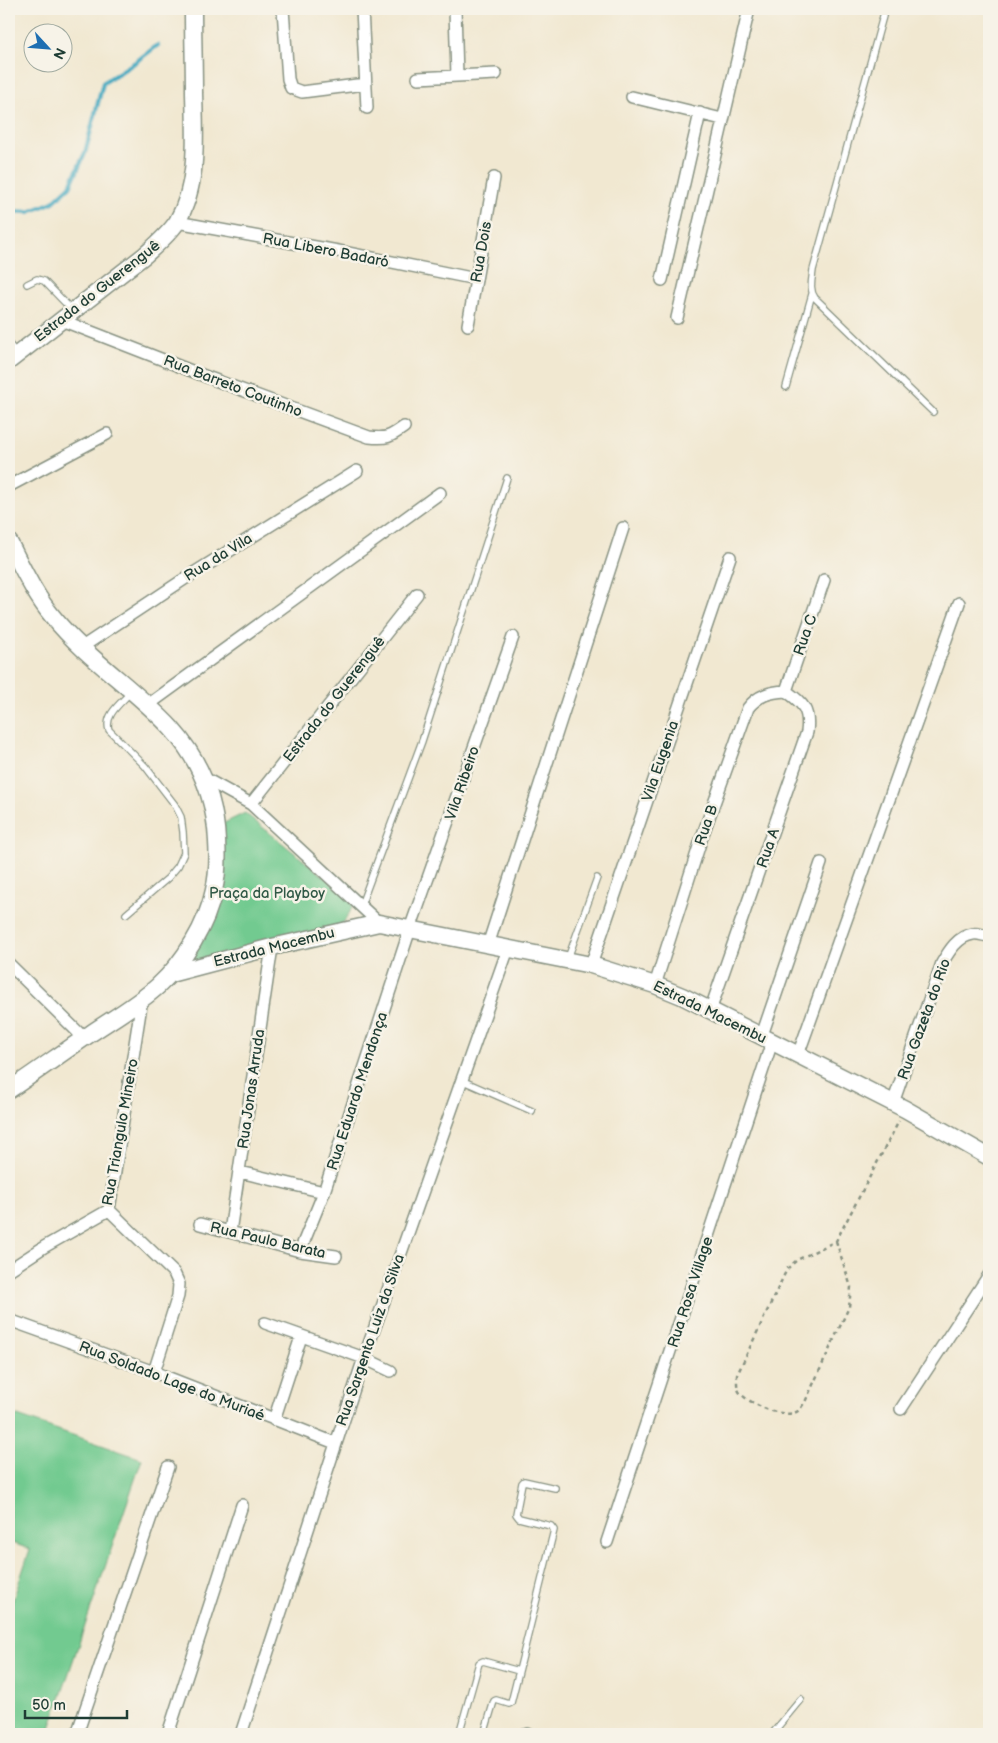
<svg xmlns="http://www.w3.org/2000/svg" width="998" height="1743" font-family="'Balsamiq Sans',sans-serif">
	<rect width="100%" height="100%" fill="#f7f3e8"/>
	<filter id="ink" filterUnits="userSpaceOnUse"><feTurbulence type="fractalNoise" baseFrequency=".02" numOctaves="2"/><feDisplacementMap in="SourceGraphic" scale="10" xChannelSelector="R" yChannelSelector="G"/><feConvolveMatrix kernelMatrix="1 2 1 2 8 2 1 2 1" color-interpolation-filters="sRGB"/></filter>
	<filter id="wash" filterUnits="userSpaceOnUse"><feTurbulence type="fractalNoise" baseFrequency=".0096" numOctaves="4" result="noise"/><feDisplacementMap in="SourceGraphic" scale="20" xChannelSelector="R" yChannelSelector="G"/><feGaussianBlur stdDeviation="1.12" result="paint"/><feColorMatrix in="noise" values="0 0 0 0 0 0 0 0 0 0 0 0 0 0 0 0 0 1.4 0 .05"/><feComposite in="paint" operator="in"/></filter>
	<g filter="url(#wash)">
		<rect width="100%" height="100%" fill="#f1e8d1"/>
		<path fill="#72ca90" stroke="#488462" d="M245,813L354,901C350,913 347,920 337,928L181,966L204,929L218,826Z
			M9,1413L142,1459L48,1734L9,1733V1612L30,1549L9,1542Z"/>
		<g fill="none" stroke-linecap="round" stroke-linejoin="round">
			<path stroke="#40a8c0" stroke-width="4.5" d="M9,211L29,212L53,202L70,186L85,153L103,83L134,63L158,45"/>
		</g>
	</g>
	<g filter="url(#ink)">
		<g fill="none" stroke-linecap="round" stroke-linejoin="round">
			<g stroke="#889282" stroke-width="8">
				<path id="lane" d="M885,9L813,270C812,279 809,290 815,298L933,412
					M27,284L37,279L44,281L72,310
					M9,344L17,354
					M786,387L812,294
					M361,905L422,741L507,478
					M126,914L168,878L178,866L184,853L183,832L181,817L175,805L145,766L109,730C104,715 121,703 130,693
					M568,958L597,878
					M461,1080L532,1111
					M485,1731L494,1701L496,1700L509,1704L511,1703L519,1671
					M459,1734L479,1663L483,1661L519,1671L554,1530L551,1526L519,1518L516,1514L522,1483L524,1481L555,1488
					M518,1734L528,1731L535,1734
					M772,1734L801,1699"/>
			</g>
			<g stroke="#889282" stroke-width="14">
				<path id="street" d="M283,9L288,79L291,88L302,92L365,84
					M362,9L367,108
					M455,9L457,76
					M418,78L496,74
					M632,97L722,119
					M177,222L338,251L476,279
					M662,280L700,113
					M677,318L749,9
					M61,320L207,377L369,437C387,439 390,437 404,427
					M468,325L494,178
					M9,486L107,434
					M82,647L186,578L357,471
					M786,691L824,580
					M148,705L440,493
					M204,778L251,804L379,923
					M251,804L417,594
					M488,945L623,528
					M9,964L84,1038
					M591,965L730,557
					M655,985L702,837L748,708C758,695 770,692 786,691
					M710,1011L807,732C810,710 803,703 786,691
					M761,1038L821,863
					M798,1055L959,603
					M893,1103L942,963C949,951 958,936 973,934C978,933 985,936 989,936
					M240,1172L324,1192
					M109,1210L174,1273L179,1284L178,1296L154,1372
					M200,1224L300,1251L336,1256
					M230,1232L272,947
					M300,1251L324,1192L410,929L513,637
					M9,1270L44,1247L109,1210L142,999
					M9,1320L154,1372L335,1443
					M265,1323L364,1358L391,1371
					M901,1409L989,1275
					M274,1420L301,1337
					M607,1542L772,1042
					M77,1734L168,1467
					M168,1734L242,1505
					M241,1734L364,1358L508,949"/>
			</g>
			<g stroke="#889282" stroke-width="19">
				<path id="secondary" d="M9,361L145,255C156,245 169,234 177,222C199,184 195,136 194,93C194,65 193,37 193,9
					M9,542C22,567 34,594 53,617C87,659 134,688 171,728C200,760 215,798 217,841C218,857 218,874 214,890C207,925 184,962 158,986C137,1005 112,1019 90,1034C62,1053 36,1072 9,1090
					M170,974L272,947L379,923L591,965L655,985L682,996L905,1109L989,1157"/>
			</g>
			<path stroke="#889282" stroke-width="2.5" stroke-dasharray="4 4" stroke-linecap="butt" d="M836,1241L851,1287L849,1307L805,1402C803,1404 801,1409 798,1411C785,1420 750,1404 741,1394C736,1389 737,1381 737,1375L787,1269L797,1260L836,1241L899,1121"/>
			<use href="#lane" stroke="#fff" stroke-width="5.5"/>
			<use href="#street" stroke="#fff" stroke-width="11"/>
			<use href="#secondary" stroke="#fff" stroke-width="16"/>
		</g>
	</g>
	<g text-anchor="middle" stroke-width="5" stroke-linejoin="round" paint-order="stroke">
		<g font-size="15" fill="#1f3d34" stroke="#f7f3e8">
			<text transform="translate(326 250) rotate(11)" y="5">Rua Libero Badaró</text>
			<text transform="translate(481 252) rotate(-80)" y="5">Rua Dois</text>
			<text transform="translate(97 291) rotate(-38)" y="5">Estrada do Guerenguê</text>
			<text transform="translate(233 386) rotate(21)" y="5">Rua Barreto Coutinho</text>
			<text transform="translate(218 557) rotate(-32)" y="5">Rua da Vila</text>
			<text transform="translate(805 635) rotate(-71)" y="5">Rua C</text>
			<text transform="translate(334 699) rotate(-52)" y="5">Estrada do Guerenguê</text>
			<text transform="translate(660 761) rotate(-71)" y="5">Vila Eugenia</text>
			<text transform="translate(462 783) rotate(-71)" y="5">Vila Ribeiro</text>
			<text transform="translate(706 825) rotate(-71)" y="5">Rua B</text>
			<text transform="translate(768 848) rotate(-71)" y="5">Rua A</text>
			<text transform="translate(274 947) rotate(-14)" y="5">Estrada Macembu</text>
			<text transform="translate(710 1012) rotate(26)" y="5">Estrada Macembu</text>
			<text transform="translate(924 1019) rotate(-70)" y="5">Rua Gazeta do Rio</text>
			<text transform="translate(251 1089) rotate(-82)" y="5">Rua Jonas Arruda</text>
			<text transform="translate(357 1091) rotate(-72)" y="5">Rua Eduardo Mendonça</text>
			<text transform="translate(120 1132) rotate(-80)" y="5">Rua Triangulo Mineiro</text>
			<text transform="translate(268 1240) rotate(13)" y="5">Rua Paulo Barata</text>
			<text transform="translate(690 1292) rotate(-72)" y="5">Rua Rosa Village</text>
			<text transform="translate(370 1340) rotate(-71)" y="5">Rua Sargento Luiz da Silva</text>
			<text transform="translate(172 1381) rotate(21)" y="5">Rua Soldado Lage do Muriaé</text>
		</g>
		<g font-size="15" fill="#305946" stroke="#f7f3e8">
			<text x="267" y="898">Praça da Playboy</text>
		</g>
	</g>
	<rect width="998" height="1743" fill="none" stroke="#f7f3e8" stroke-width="30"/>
	<g transform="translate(48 48) rotate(116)"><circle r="24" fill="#f7f3e8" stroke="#a1aaa0"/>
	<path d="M0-4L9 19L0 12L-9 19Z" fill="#1f6fb2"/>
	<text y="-8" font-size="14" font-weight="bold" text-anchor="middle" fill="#1f3d34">N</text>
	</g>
	<path d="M25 1710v8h102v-8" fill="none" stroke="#1f3d34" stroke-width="2.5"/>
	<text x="32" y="1710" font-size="15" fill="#1f3d34" stroke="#f7f3e8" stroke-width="4" paint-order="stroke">50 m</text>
</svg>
